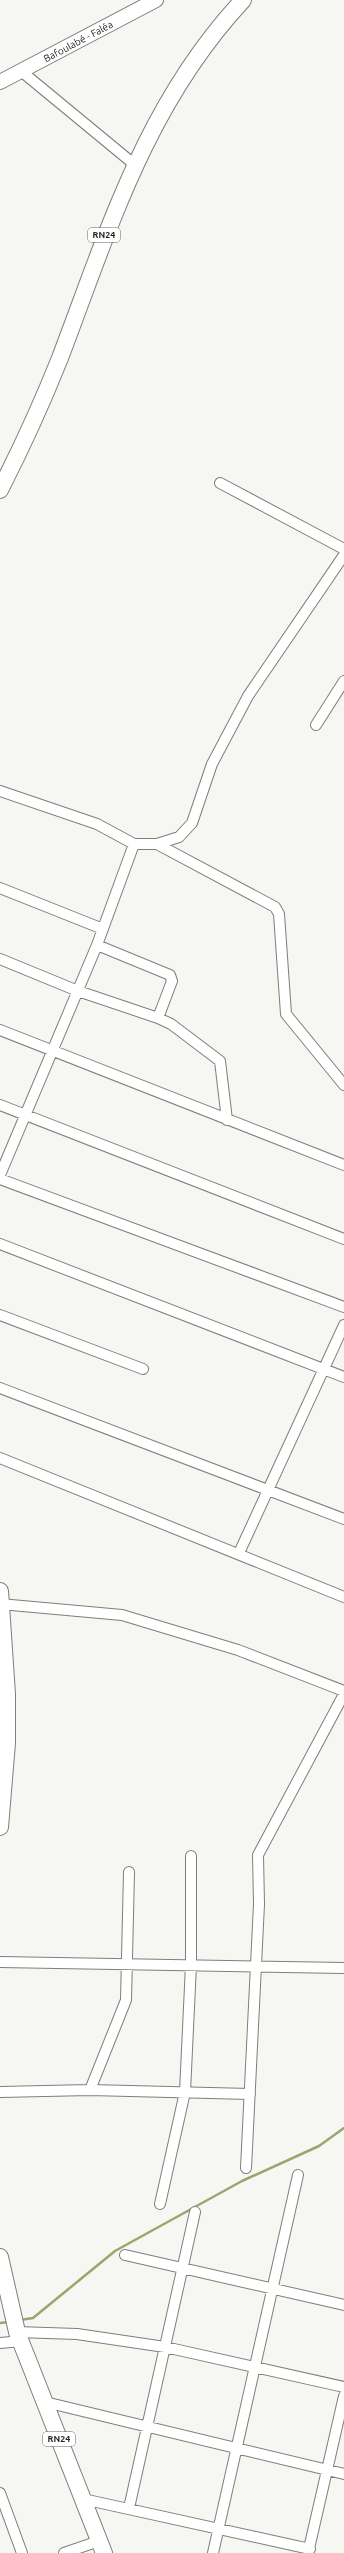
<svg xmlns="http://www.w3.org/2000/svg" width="344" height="2553" font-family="Ubuntu,sans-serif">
	<rect width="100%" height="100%" fill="#f6f7f2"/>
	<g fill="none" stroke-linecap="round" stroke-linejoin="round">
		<path stroke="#9aa66c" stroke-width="2.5" d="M20,2320L33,2318L115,2251L242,2181L319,2146L344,2128
			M0,2323L9,2322"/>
		<g stroke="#7e7f7a" stroke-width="12">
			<path id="minor" d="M21,71L135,165
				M220,483L344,549
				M316,725L344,681
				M0,791L97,824L134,844H157L179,837L192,823L212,764L248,696L344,555
				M157,844L275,907L279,914L286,1014L344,1085
				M0,888L103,929
				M97,945L170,975L172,981L158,1018
				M0,959L78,991L158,1018L171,1024L220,1061L227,1120
				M0,1030L344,1165
				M0,1105L344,1239
				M0,1175L97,945L134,844
				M0,1179L344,1307
				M0,1244L344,1377
				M0,1315L143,1369
				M0,1388L344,1519
				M0,1458L344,1597
				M239,1553L344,1325
				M0,1604L122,1615L238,1650L344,1691
				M0,1962L344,1968
				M90,2090L126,2000L129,1872
				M0,2092L90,2090L250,2094
				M246,2168L259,1904L258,1855L344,1694
				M160,2204L185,2092L191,1965V1856
				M125,2255L344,2305
				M17,2332L77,2334L165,2347L344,2387
				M0,2343L21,2341
				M45,2402L344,2474
				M0,2493L22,2553
				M83,2499L310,2549
				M129,2508L195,2212
				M64,2553L99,2541
				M213,2553L298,2175
				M308,2553L344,2396"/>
		</g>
		<g stroke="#7e7f7a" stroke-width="16">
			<path id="secondary" d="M0,82L156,0"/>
		</g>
		<g stroke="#7e7f7a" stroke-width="18">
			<path id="primary" d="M0,490C22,447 42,403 60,358C109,229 146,104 243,0
				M0,1591L7,1694V1743L0,1827
				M0,2257L17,2332L104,2553"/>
		</g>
		<use href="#minor" stroke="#fff" stroke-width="10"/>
		<use href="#secondary" stroke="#fff" stroke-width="14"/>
		<use href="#primary" stroke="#fff" stroke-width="16"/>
	</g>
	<g text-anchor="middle" stroke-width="3" stroke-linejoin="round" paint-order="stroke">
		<g fill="#fff" stroke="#656564" stroke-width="1">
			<rect x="88" y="228" width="32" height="14" rx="3"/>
			<rect x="43" y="2432" width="32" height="14" rx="3"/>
		</g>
		<g font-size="9" font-weight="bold" fill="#232321">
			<text x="104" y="238">RN24</text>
			<text x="59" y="2442">RN24</text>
		</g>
		<g font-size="10" fill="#232321" stroke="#fff">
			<text transform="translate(78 41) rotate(-28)" y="4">Bafoulabé - Faléa</text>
		</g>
	</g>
</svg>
